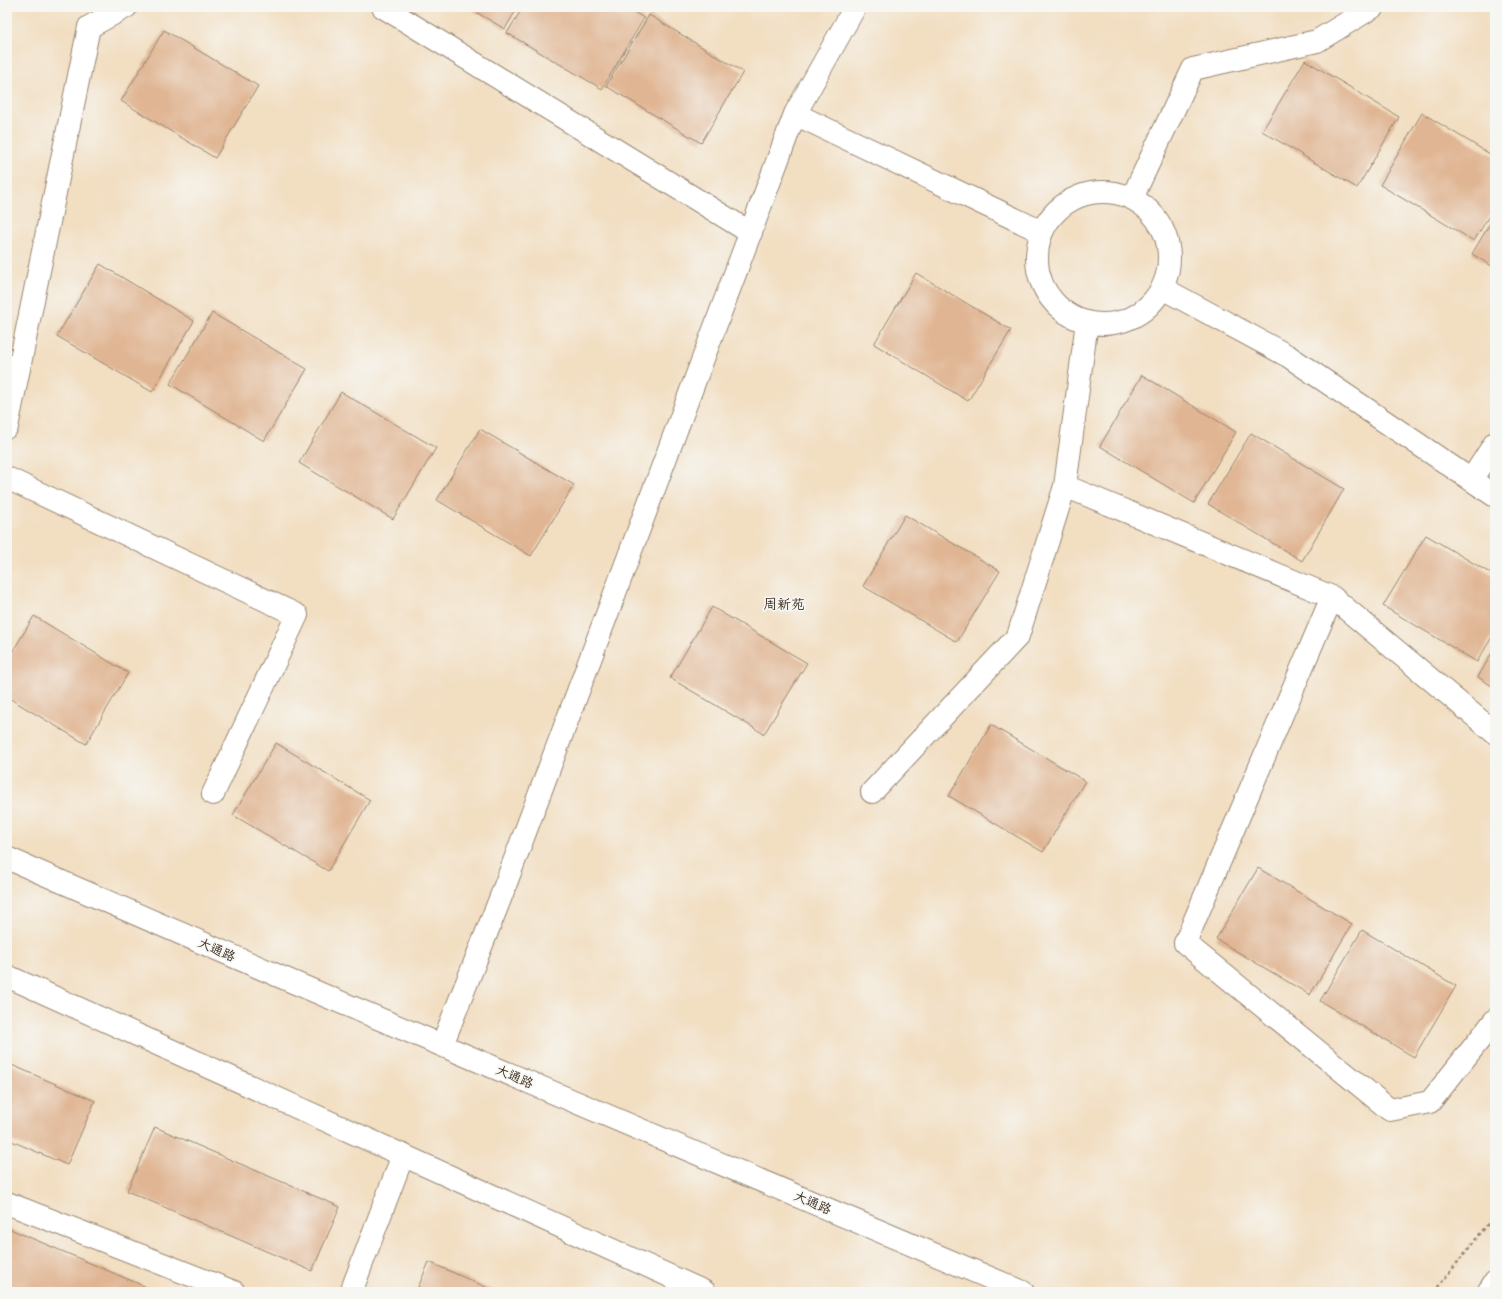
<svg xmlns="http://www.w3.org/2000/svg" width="1502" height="1299" font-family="Mali,'LXGW WenKai TC',sans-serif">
	<rect width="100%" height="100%" fill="#f6f6f2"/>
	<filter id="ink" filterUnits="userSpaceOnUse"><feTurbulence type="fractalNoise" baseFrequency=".025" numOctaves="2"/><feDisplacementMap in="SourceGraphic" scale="8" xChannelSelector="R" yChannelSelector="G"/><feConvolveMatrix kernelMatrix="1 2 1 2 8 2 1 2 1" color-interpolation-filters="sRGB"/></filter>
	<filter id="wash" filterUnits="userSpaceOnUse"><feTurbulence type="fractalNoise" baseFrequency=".012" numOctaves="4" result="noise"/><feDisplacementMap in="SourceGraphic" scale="16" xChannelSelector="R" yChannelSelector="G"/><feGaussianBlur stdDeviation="0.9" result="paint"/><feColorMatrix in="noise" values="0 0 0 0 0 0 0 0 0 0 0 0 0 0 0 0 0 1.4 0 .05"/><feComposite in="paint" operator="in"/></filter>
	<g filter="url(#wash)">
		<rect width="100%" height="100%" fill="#f2dec1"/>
		<g id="blocks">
			<path fill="#e0b593" d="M467,7H518L505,29Z
				M523,7H625L644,18L602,89L507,33Z
				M649,15L743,72L701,143L606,86Z
				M164,30L258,86L215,158L121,101Z
				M1305,60L1399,117L1357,188L1262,131Z
				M1422,113L1495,157V206L1474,241L1380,185Z
				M1495,215V268L1472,254Z
				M100,264L194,321L152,392L57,336Z
				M916,273L1011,330L968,401L874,344Z
				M212,313L307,369L264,441L170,384Z
				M1142,375L1236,432L1194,503L1100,446Z
				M341,392L436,448L393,519L299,463Z
				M480,429L574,485L531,556L437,500Z
				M1251,433L1344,489L1302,561L1208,504Z
				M905,515L1000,571L957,642L863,586Z
				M1426,535L1495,576V632L1477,662L1383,606Z
				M712,607L807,663L764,734L670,678Z
				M34,616L128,673L86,744L7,697V661Z
				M1495,648V688L1478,677Z
				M991,725L1085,781L1043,852L949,796Z
				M276,743L370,800L328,871L233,815Z
				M1258,868L1352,924L1310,995L1216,939Z
				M1362,930L1456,986L1414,1057L1320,1001Z
				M7,1063L95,1101L67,1165L7,1139Z
				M155,1127L340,1207L312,1271L127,1191Z
				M10,1229L158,1292H7V1236Z
				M429,1262L497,1292H416Z"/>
		</g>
	</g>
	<g filter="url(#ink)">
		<use href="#blocks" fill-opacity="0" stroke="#968470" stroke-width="1"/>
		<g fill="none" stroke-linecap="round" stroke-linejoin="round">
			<g stroke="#968470" stroke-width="24">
				<path id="minor" d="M383,7L751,233
					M795,114L855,7
					M1037 258a66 66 0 1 1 132 0a66 66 0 1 1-132 0Z
					M1132,198L1193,69L1317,41L1373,7
					M1162,288L1288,356L1495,496
					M7,427L89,27L126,7
					M7,478L297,615L213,794
					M1471,480L1495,443
					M1065,486L1332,597L1495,733
					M1332,597L1185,943L1390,1110L1430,1102L1495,1020
					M872,792L1018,636L1065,486L1087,322
					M442,1045L500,899L795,114L1042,232
					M7,1203L234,1292
					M351,1292L403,1155"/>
			</g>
			<g stroke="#968470" stroke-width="24">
				<path id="tertiary" d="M7,858L281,977L1023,1292
					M7,976L705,1292
					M1488,1292L1495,1282"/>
			</g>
			<path stroke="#968470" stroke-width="2.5" stroke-dasharray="3 3" stroke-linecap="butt" d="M1434,1292L1495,1215"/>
			<use href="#minor" stroke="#fff" stroke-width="22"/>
			<use href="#tertiary" stroke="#fff" stroke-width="22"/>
		</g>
	</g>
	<g text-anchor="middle" stroke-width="3.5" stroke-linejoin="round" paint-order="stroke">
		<g font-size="13" fill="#3b2a1e" stroke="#f6f6f2">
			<text transform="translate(217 949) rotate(24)" y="5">大通路</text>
			<text transform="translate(515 1076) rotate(23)" y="5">大通路</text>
			<text transform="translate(813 1202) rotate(23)" y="5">大通路</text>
		</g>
		<g font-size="14" fill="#3b2a1e" stroke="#f6f6f2">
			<text x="784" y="609">周新苑</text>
		</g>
	</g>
	<rect width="1502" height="1299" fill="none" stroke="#f6f6f2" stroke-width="24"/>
</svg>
